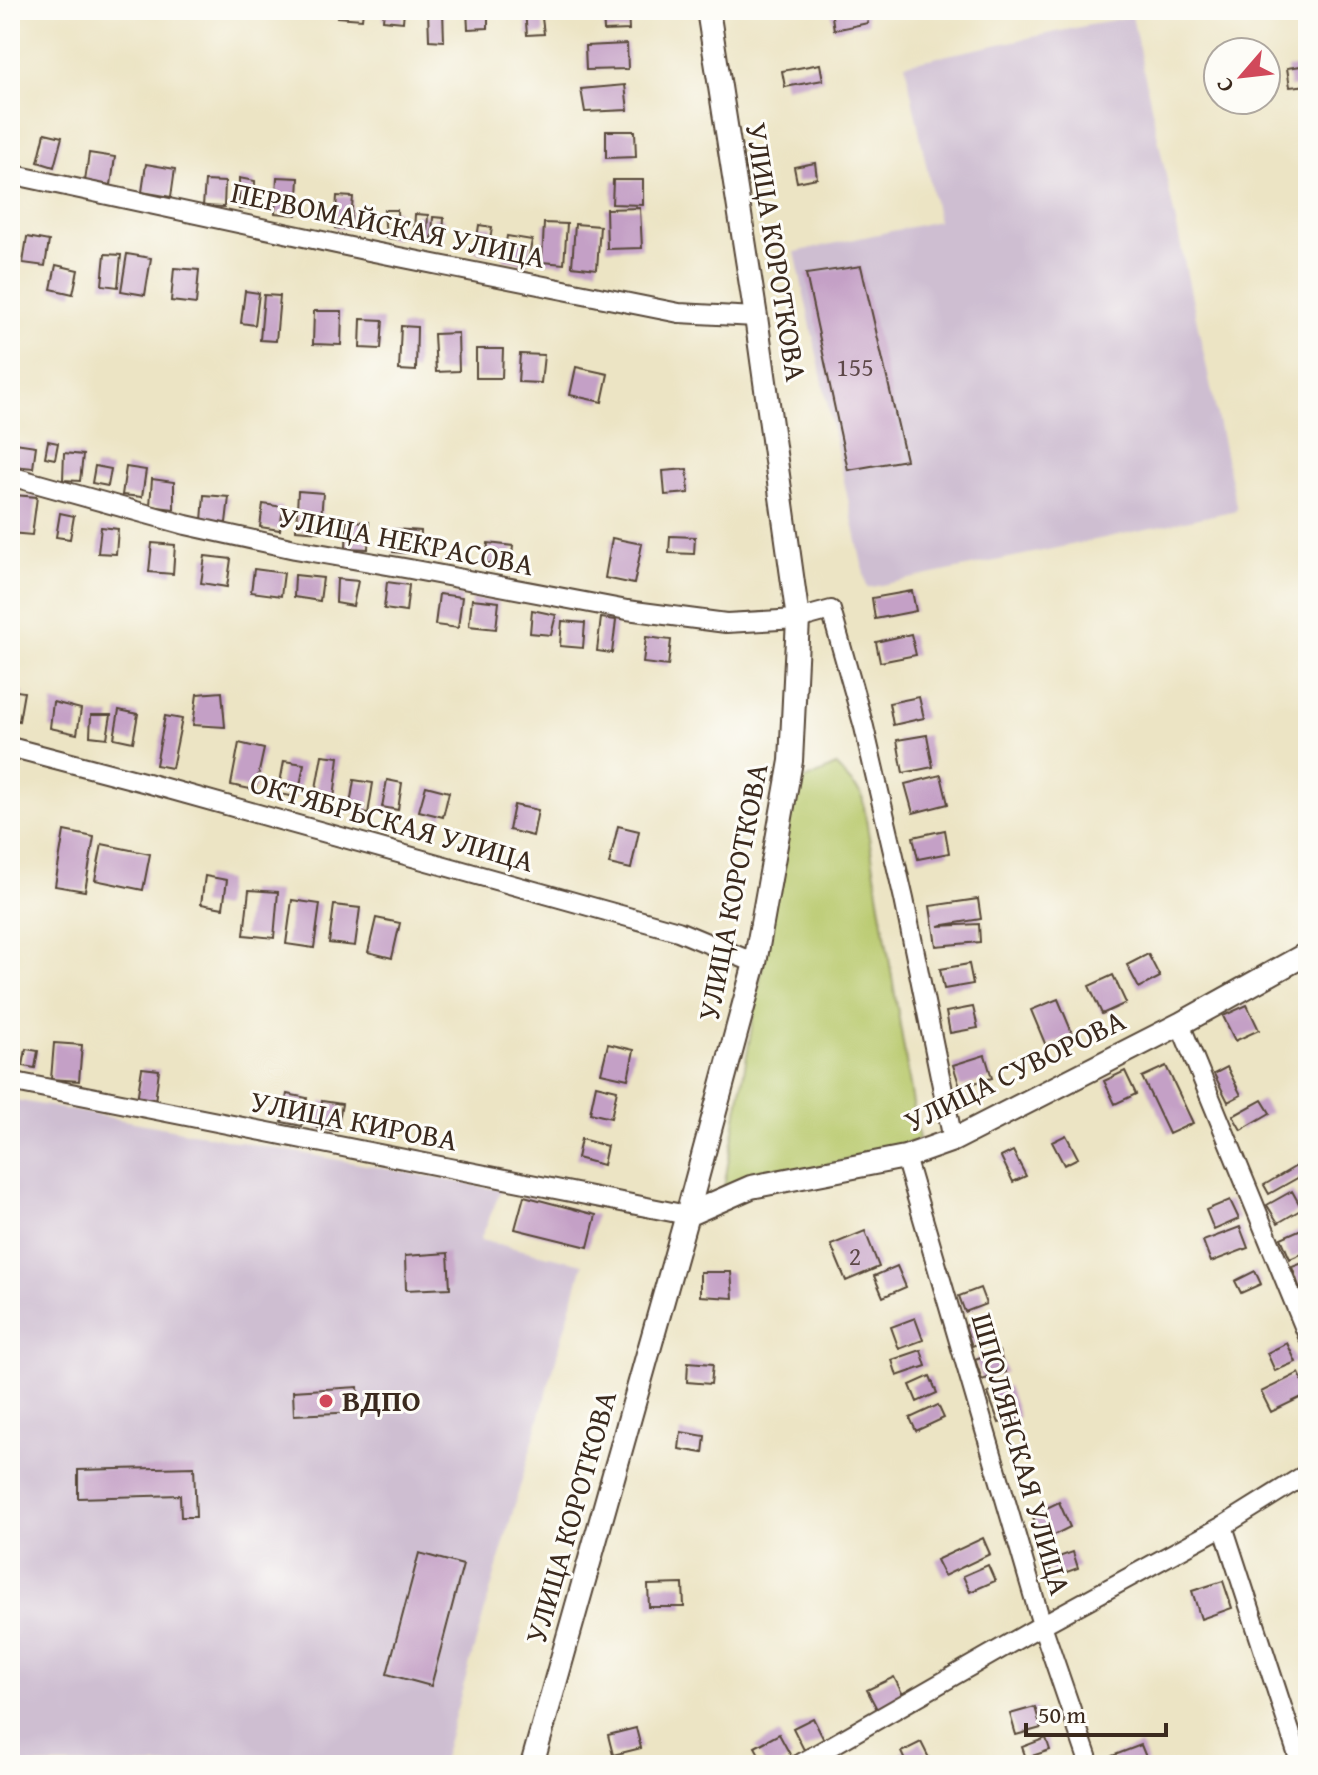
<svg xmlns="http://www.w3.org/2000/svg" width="1318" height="1775" font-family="'Gentium Book Plus',serif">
	<rect width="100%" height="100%" fill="#fdfcf7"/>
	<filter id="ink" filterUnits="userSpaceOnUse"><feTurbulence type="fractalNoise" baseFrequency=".0125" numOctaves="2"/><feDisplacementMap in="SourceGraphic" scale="16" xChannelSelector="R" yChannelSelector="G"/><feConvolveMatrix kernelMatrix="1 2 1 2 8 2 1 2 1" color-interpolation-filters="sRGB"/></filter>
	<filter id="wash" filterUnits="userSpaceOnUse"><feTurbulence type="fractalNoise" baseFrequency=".006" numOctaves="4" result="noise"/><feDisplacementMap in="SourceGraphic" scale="32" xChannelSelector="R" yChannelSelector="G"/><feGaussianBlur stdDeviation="1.8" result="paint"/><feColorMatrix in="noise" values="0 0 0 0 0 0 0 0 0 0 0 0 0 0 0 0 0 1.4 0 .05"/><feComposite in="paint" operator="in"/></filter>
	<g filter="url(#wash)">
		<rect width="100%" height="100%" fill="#ece4c4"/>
		<path fill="#cebed1" d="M1132,16L1237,510L867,588L795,252L938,221L905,64Z
			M10,1099L501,1190L480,1240L583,1264L441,1765H10Z"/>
		<path fill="#b7c86b" stroke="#797944" stroke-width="2" d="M836,766L862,795L919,1140L723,1193L794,785Z"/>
		<g id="blocks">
			<path fill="#c4a0c6" d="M338,10H363L362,19L337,17Z
				M384,10H404L403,22L383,20Z
				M428,10H443L444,41L429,40Z
				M467,10H488V28L468,29Z
				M525,10H541L544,34L527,35Z
				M603,10H628L629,30L604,31Z
				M831,10H865L868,23L834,30Z
				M627,44L628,69L586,70L585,46Z
				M820,64L823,80L785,87L782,71Z
				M1308,65V85L1290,87L1287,68Z
				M625,85L628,110L585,112L581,89Z
				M606,131H635L636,157L606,158Z
				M45,133L62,137L54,167L38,162Z
				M89,153L115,157L111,185L85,181Z
				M815,163L817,178L797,182L794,167Z
				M146,164L175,169L171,197L142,192Z
				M277,177L299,178L297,215L275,213Z
				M239,178L255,181L254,209H239Z
				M613,180H643V205L612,204Z
				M205,181L225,182L224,207L203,206Z
				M337,196L353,197L350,229L335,228Z
				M640,208L642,248L607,249L606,209Z
				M384,210H397L398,239L386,238Z
				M415,214L428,215L427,234L414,233Z
				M433,217L444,218L443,239L432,238Z
				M544,223L567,224L564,264L542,262Z
				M575,224L600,226L597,269L572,266Z
				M479,225L492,227L488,254L475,252Z
				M507,236L532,240L528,264L503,260Z
				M27,237L49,241L45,266L23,263Z
				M105,254L121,255L118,287L102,285Z
				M127,254L151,258L145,295L121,291Z
				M56,265L78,270L73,294L51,289Z
				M861,266L906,460L848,470L806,274Z
				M174,268L199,270L196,304L171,301Z
				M245,291L259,293L255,325L241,323Z
				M264,295L280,296L276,341L260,340Z
				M314,311H342L341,345L313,344Z
				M361,319L383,320L381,349L360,348Z
				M401,326L417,327L416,371L399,370Z
				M458,333L459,371L436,372L434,334Z
				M476,349H503L502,378H476Z
				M520,354L544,355L541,383L518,382Z
				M576,367L608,374L602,402L570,395Z
				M48,441L58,443L55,459L45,457Z
				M15,443L36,446L33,468L13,466Z
				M64,453L83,455L80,481L63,480Z
				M95,466L111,469L108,486L92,483Z
				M126,467L146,470L142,497L122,495Z
				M687,469L689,493L665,495L663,471Z
				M152,479L174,482V509L150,506Z
				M298,491L323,493L320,532L296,530Z
				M14,495L37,497L32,535L10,533Z
				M204,495L229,497L226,523L202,521Z
				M263,504L283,507L280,530L260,527Z
				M60,513L74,516L70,539L56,537Z
				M347,521L369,522L368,549L346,548Z
				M101,527L118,529L116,554L98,553Z
				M394,529L421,531L420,554L393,552Z
				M670,536L695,537L694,554L669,553Z
				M612,538L642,544L634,584L605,578Z
				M152,543L175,545L173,574L149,572Z
				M488,543L513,546L511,565L486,563Z
				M205,556L231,559L227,587L201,583Z
				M254,569L284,573L281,596L251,592Z
				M295,575L323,578L320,601L294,597Z
				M337,579L358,581L353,606L336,603Z
				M387,582L409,585L406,612L384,609Z
				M912,591L916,611L875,619L872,598Z
				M439,594L462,597L458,628L435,625Z
				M472,599L499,602L496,629L469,626Z
				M532,610L556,615L551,635L530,633Z
				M601,618L616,620L612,653L597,651Z
				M562,621L585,623L583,648L560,646Z
				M911,634L916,655L880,662L876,642Z
				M646,637L671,640L668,666L643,663Z
				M10,690L24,692L19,721L10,719Z
				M222,692L225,727L193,725L197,694Z
				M919,697L924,718L893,725L889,703Z
				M53,702L81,709L77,734L50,728Z
				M119,710L138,714L133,742L114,738Z
				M91,715H111L107,738L90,736Z
				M165,716L182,719L172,768L156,765Z
				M927,735L933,767L903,773L897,740Z
				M239,743L264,749L255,790L231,785Z
				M322,755L339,757L334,798L315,794Z
				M284,761L304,764L298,797L278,794Z
				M941,775L948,804L913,813L905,784Z
				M354,780L373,783L368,814L349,811Z
				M387,780L402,783L398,810L382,807Z
				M426,786L449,792L443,817L419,811Z
				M514,805L538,810L533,836L509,830Z
				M618,826L639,831L631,869L609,864Z
				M945,830L949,853L918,859L913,837Z
				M64,831L94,837L85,891L55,886Z
				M102,844L150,854L143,890L95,880Z
				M205,876L227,880L223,908L201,904Z
				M249,890L278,892L274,938L244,935Z
				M978,899L981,919L938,926L979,924L980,942L936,946L930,906Z
				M292,900L320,904L314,948L286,944Z
				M334,905L360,908L355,946L329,943Z
				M376,918L400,923L392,958L368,952Z
				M1148,954L1160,977L1139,988L1127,965Z
				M969,964L973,984L944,989L940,969Z
				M1113,975L1126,1003L1102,1014L1089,986Z
				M1058,999L1073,1035L1046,1046L1031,1010Z
				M1247,1005L1259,1030L1235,1041L1223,1016Z
				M973,1007L978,1028L950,1033L946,1012Z
				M54,1043L82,1045L79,1081L51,1079Z
				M608,1044L634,1050L628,1079L601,1073Z
				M26,1049L38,1051L35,1068L23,1066Z
				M985,1055L992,1078L960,1087L953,1065Z
				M1166,1066L1193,1123L1169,1134L1142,1077Z
				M1227,1067L1241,1095L1228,1102L1214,1074Z
				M142,1068L159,1070L155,1102L137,1100Z
				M1125,1071L1136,1094L1115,1104L1104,1081Z
				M596,1085L617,1090L611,1118L590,1113Z
				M287,1094L307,1098L302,1126L282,1122Z
				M1262,1100L1270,1113L1241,1130L1233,1116Z
				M322,1101L342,1104L337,1131L317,1128Z
				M1066,1135L1078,1158L1064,1165L1052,1142Z
				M581,1139L607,1146L603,1165L577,1158Z
				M1013,1151L1026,1176L1013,1182L1001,1157Z
				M1305,1161L1308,1172L1269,1194L1264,1185Z
				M1292,1191L1302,1209L1278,1223L1267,1205Z
				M524,1196L596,1215L588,1247L515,1229Z
				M1230,1200L1239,1219L1214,1230L1206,1210Z
				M1308,1226V1251L1290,1259L1281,1238Z
				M1240,1227L1248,1248L1211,1262L1203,1241Z
				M865,1231L879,1267L846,1281L831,1245Z
				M448,1253L450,1288L406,1290L405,1256Z
				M1308,1261V1292L1302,1294L1292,1267Z
				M897,1266L906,1287L883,1297L874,1276Z
				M1255,1271L1261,1284L1241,1293L1235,1281Z
				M700,1272H731L733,1298L700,1296Z
				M980,1288L986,1304L965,1312L959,1296Z
				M915,1318L923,1340L899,1349L891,1327Z
				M986,1319L992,1339L972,1346L965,1326Z
				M1287,1343L1296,1362L1275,1371L1267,1353Z
				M921,1350L926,1366L897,1376L892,1360Z
				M999,1351L1006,1372L982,1380L975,1359Z
				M688,1362L713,1364L711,1384L687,1382Z
				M1299,1373L1308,1394L1271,1412L1261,1392Z
				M930,1376L937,1393L917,1402L910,1385Z
				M1008,1386L1019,1417L999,1423L988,1393Z
				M358,1387L359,1412L294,1415L293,1391Z
				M938,1405L944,1418L916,1431L910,1418Z
				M681,1432L705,1436L703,1453L679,1449Z
				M194,1467L196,1517H181L180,1495L78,1498V1470Z
				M1059,1502L1070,1527L1044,1540L1032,1515Z
				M983,1538L990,1554L944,1576L936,1560Z
				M1073,1552L1078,1568L1053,1577L1047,1561Z
				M419,1553L463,1565L431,1686L387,1674Z
				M988,1565L995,1581L970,1592L963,1576Z
				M1223,1581L1232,1608L1201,1619L1192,1591Z
				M683,1584L684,1607H649L648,1585Z
				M894,1677L904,1697L878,1711L867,1690Z
				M1035,1707L1041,1728L1016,1735L1010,1714Z
				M813,1718L824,1740L804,1750L793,1728Z
				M636,1728L641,1748L613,1755L608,1735Z
				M779,1734L792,1758L779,1765H765L755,1747Z
				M1046,1738L1050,1750L1026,1758L1022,1747Z
				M921,1742L930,1760L920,1765H907L901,1752Z
				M1141,1745L1148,1762L1141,1765H1116L1112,1756Z"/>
		</g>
	</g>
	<g filter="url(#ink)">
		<use href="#blocks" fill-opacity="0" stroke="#564637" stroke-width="2"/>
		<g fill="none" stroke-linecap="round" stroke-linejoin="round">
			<g stroke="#564637" stroke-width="22">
				<path id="minor" d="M10,174L369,251L679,313L756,317
					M10,476L186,525L295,549L410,569L627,610L726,623L798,619L831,610L864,727L904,899L953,1140
					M10,747L147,783L678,931L755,963
					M1180,1024L1308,1336
					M10,1081L687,1215
					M905,1157L1042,1625L1090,1765
					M1223,1526L1301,1765
					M798,1765L1042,1625L1223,1526L1308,1473"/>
			</g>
			<g stroke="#564637" stroke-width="26">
				<path id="tertiary" d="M687,1215L751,1187L905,1157L953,1140L1180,1024L1308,953
					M532,1765L687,1215L755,963L791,761L798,619L756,317L708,10"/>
			</g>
			<use href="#minor" stroke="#fff" stroke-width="18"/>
			<use href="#tertiary" stroke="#fff" stroke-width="22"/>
		</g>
	</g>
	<circle fill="#d1495b" stroke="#fdfcf7" stroke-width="3" cx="326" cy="1401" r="8"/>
	<g text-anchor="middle" stroke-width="6" stroke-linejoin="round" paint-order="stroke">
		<g font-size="26" fill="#5d4848">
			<text x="855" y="376">155</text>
			<text x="855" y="1265">2</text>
		</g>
		<g font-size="30" fill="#3b2a1e" stroke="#fdfcf7">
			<text transform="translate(388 225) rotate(12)" y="10">ПЕРВОМАЙСКАЯ УЛИЦА</text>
			<text transform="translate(776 252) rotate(81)" y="10">УЛИЦА КОРОТКОВА</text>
			<text transform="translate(406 541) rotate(11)" y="10">УЛИЦА НЕКРАСОВА</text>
			<text transform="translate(392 822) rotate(16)" y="10">ОКТЯБРЬСКАЯ УЛИЦА</text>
			<text transform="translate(733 892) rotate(-79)" y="10">УЛИЦА КОРОТКОВА</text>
			<text transform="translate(1015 1071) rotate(-26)" y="10">УЛИЦА СУВОРОВА</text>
			<text transform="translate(354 1121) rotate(11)" y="10">УЛИЦА КИРОВА</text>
			<text transform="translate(1021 1454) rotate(74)" y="10">ШПОЛЯНСКАЯ УЛИЦА</text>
			<text transform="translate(571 1517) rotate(-74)" y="10">УЛИЦА КОРОТКОВА</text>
		</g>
		<g font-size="30" font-weight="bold" fill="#3b2a1e" stroke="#fdfcf7" text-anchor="start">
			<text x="342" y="1411">ВДПО</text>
		</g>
	</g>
	<rect width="1318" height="1775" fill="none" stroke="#fdfcf7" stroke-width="40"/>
	<g transform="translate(1242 76) rotate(242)"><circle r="38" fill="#fdfcf7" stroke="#afa8a0" stroke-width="2"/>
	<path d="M0-6L14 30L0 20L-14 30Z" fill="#d1495b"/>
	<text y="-12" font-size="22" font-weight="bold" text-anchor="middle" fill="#3b2a1e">С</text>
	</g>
	<path d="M1026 1723v12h140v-12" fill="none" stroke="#3b2a1e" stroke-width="4"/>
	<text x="1038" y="1723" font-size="24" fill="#3b2a1e" stroke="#fdfcf7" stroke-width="6" paint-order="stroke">50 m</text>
</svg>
